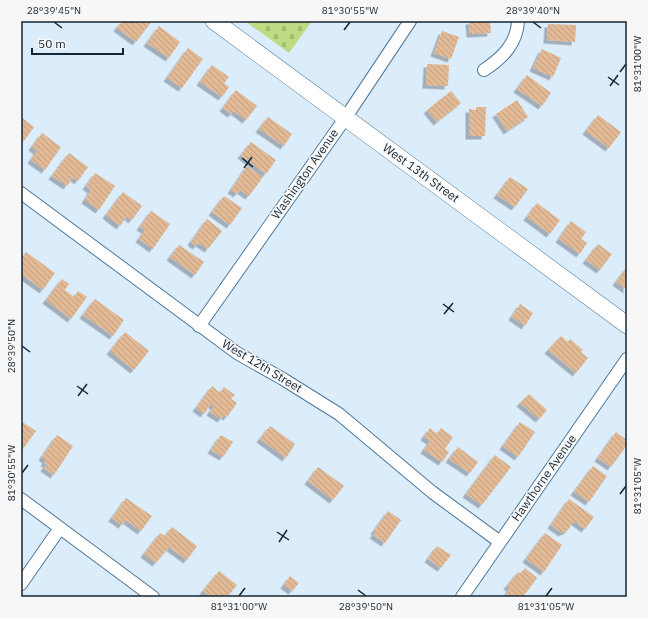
<svg xmlns="http://www.w3.org/2000/svg" width="648" height="618" font-family="'IBM Plex Sans',sans-serif">
	<defs>
		<pattern id="cemetery-stones" width="16" height="16" patternUnits="userSpaceOnUse"><rect width="16" height="16" fill="#bedb84"/><path d="M2 7V4a2 2 0 0 1 4 0v3zM10 15v-3a2 2 0 0 1 4 0v3z" fill="#a2bc72"/></pattern>
		<pattern id="building-back-hatch" width="6" height="6" patternUnits="userSpaceOnUse"><rect width="6" height="6" fill="#e1b995"/><path d="M-1 5l2 2M0 0l6 6M5-1l2 2" fill="none" stroke="#c09f81"/></pattern>
		<filter id="shadow"><feDropShadow dx="-3.5" dy="3.5" stdDeviation="0" flood-color="#0004"/></filter>
	</defs>
	<rect width="100%" height="100%" fill="#dbecfb"/>
	<path fill="url(#cemetery-stones)" d="M245,21H312L289,53Z"/>
	<path fill="url(#building-back-hatch)" filter="url(#shadow)" d="M122,21H152L136,42L117,28Z
		M469,21H490L491,33L470,34Z
		M548,24L576,25L575,42L547,40Z
		M159,26L180,42L169,58L147,43Z
		M442,31L459,37L451,59L434,53Z
		M188,48L203,59L182,88L167,78Z
		M542,49L561,58L553,77L533,68Z
		M427,64L449,65L448,86L426,85Z
		M212,65L229,77L224,83L229,87L222,97L200,82Z
		M527,75L551,93L542,106L517,89Z
		M236,90L257,106L246,120L234,111L231,114L223,108Z
		M451,91L461,103L437,122L427,110Z
		M517,100L528,117L507,131L496,114Z
		M476,107H486L485,136H469V109L476,110Z
		M598,115L621,132L609,148L586,131Z
		M21,117L34,127L24,141L21,139Z
		M268,117L292,134L284,146L259,129Z
		M42,133L61,147L45,170L31,160L37,151L32,147Z
		M251,142L276,160L266,174L241,155Z
		M69,153L88,167L78,181L73,177L67,186L52,176Z
		M247,166L263,177L249,196L240,190L237,194L231,190Z
		M95,173L115,186L99,210L85,200L91,190L86,186Z
		M510,177L528,189L515,207L497,195Z
		M123,192L142,206L132,220L127,216L120,226L106,215Z
		M224,196L242,208L230,225L212,212Z
		M537,203L560,220L550,234L527,217Z
		M151,211L170,224L153,249L139,239L145,230L140,227Z
		M207,219L222,231L208,249L199,243L196,246L191,242Z
		M571,221L586,232L581,239L587,243L580,254L559,239Z
		M598,244L612,254L600,270L586,260Z
		M179,245L204,262L195,275L170,257Z
		M26,252L55,273L43,290L21,274V259Z
		M627,267V290L616,282Z
		M62,279L69,284L65,290L74,297L78,291L87,297L71,319L46,300Z
		M95,299L124,320L113,336L83,315Z
		M520,304L533,313L525,326L512,317Z
		M125,332L149,351L134,370L110,351Z
		M561,336L568,342L570,339L583,350L581,352L588,358L576,373L548,350Z
		M212,386L220,393L224,387L235,395L231,399L237,403L227,417L224,415L221,419L210,412L214,406L211,404L204,414L196,408Z
		M529,394L547,410L539,419L520,403Z
		M21,421L36,431L23,449L21,447Z
		M520,422L535,432L518,457L503,446Z
		M270,426L295,444L286,458L260,439Z
		M430,428L437,434L441,428L453,437L445,449L449,452L442,462L424,450L430,441L424,437Z
		M616,432L627,440V445L611,467L598,458Z
		M57,435L73,446L54,475L44,468L47,464L44,463L46,460L42,457Z
		M221,435L233,442L223,457L211,450Z
		M458,447L478,462L470,473L449,459Z
		M495,455L511,467L482,505L466,494Z
		M593,466L607,476L589,502L574,492Z
		M318,467L344,486L333,500L308,481Z
		M126,498L152,516L141,531L126,520L122,525L112,518Z
		M569,499L594,517L585,529L574,521L568,530L562,533L551,525Z
		M388,511L401,520L385,543L373,535L376,532L374,531Z
		M172,527L197,546L187,560L169,547L156,563L144,554L160,533L165,536Z
		M545,533L562,545L544,572L526,559Z
		M437,546L451,555L441,568L428,559Z
		M525,568L537,578L523,597H509L506,595L510,588L507,586L518,572L520,574Z
		M219,571L237,585L227,597H211L203,591Z
		M290,576L299,583L292,591L284,585Z"/>
	<g fill="none" stroke-linecap="round" stroke-linejoin="round">
		<g stroke="#517899" stroke-width="14">
			<path id="street" d="M484,70C502,58 517,44 518,21
				M21,193L237,353L283,379L339,414L432,492L500,542
				M199,326L346,117L410,21
				M21,499L153,597
				M21,584L60,528
				M462,597L627,359"/>
		</g>
		<g stroke="#517899" stroke-width="18">
			<path id="secondary" d="M214,21L627,325"/>
		</g>
		<use href="#street" stroke="#fff" stroke-width="12"/>
		<use href="#secondary" stroke="#fff" stroke-width="17"/>
	</g>
	<path fill="none" stroke="#152532" stroke-width="1.5" d="M54,22L62,28M533,22L541,28M344,30L350,22M620,72L626,64M608,77L619,85M610,86L618,75M242,158L253,167M244,168L252,157M443,304L454,312M444,314L453,303M22,346L30,352M77,386L88,394M78,396L87,384M22,473L28,465M620,494L626,486M277,532L289,540M279,542L287,530M358,590L366,596M239,596L245,588M546,596L552,588"/>
	<g text-anchor="middle" stroke-width="3" stroke-linejoin="round" paint-order="stroke">
		<g font-size="12" fill="#152532" stroke="#f7f7f7">
			<text transform="translate(421 173) rotate(36)" y="4">West 13th Street</text>
			<text transform="translate(305 174) rotate(-55)" y="4">Washington Avenue</text>
			<text transform="translate(262 366) rotate(31)" y="4">West 12th Street</text>
			<text transform="translate(544 478) rotate(-55)" y="4">Hawthorne Avenue</text>
		</g>
	</g>
	<rect width="648" height="618" fill="none" stroke="#f7f7f7" stroke-width="44"/>
	<path d="M32 48v6h91v-6" fill="none" stroke="#152532" stroke-width="2"/>
	<text x="38" y="48" font-size="12" fill="#152532" stroke="#f7f7f7" stroke-width="3" paint-order="stroke">50 m</text>
	<rect x="22" y="22" width="604" height="574" fill="none" stroke="#152532" stroke-width="1.5"/>
	<g font-size="10" text-anchor="middle" fill="#152532">
		<text x="54" y="14">28°39'45"N</text>
		<text x="350" y="14">81°30'55"W</text>
		<text x="533" y="14">28°39'40"N</text>
		<text transform="translate(637 64) rotate(-90)" y="4">81°31'00"W</text>
		<text transform="translate(11 346) rotate(-90)" y="4">28°39'50"N</text>
		<text transform="translate(11 473) rotate(-90)" y="4">81°30'55"W</text>
		<text transform="translate(637 486) rotate(-90)" y="4">81°31'05"W</text>
		<text x="239" y="610">81°31'00"W</text>
		<text x="366" y="610">28°39'50"N</text>
		<text x="546" y="610">81°31'05"W</text>
	</g>
</svg>
